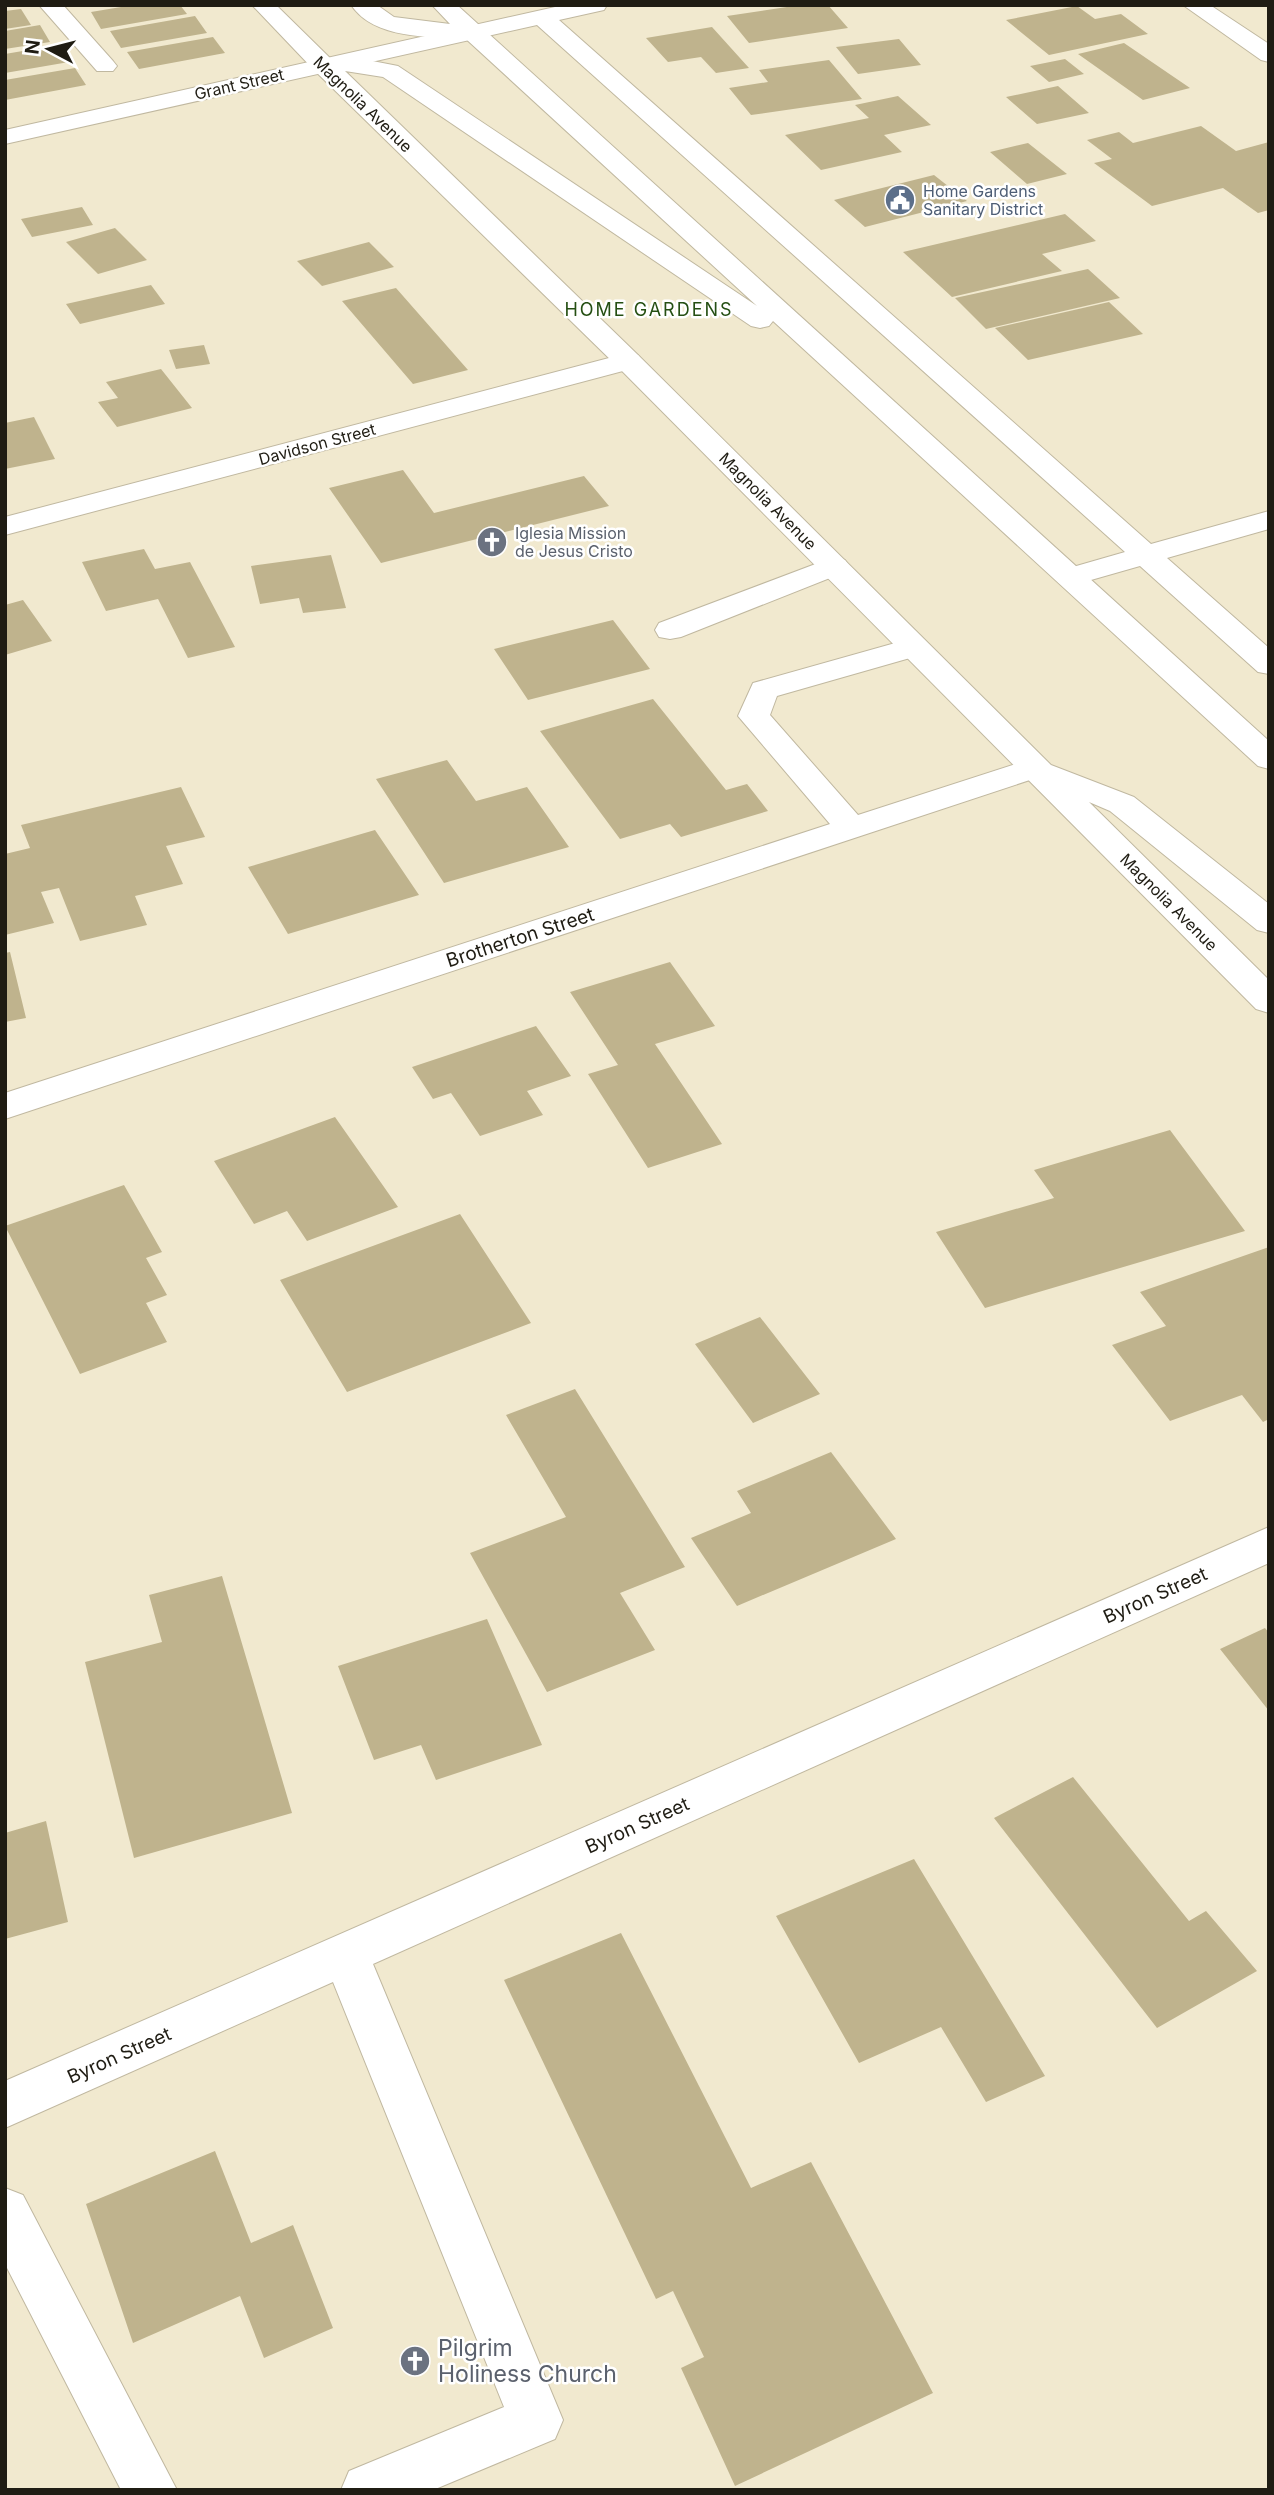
<svg xmlns="http://www.w3.org/2000/svg" width="1274" height="2495" font-family="Inter,sans-serif">
	<rect width="100%" height="100%" fill="#f1e9cf"/>
	<path fill="#bfb38d" d="M133,5H180L187,14L101,29L91,12Z
		M800,5H828L848,28L749,43L727,16Z
		M1077,6L1095,19L1121,14L1148,34L1049,55L1006,20Z
		M21,9L31,25L5,29V11Z
		M195,16L207,33L121,48L110,31Z
		M40,25L50,42L5,49V31Z
		M712,27L749,68L716,73L701,57L668,62L646,38Z
		M213,37L225,53L139,69L127,52Z
		M899,39L921,65L858,74L836,47Z
		M1124,43L1190,88L1143,100L1078,54Z
		M58,45L69,62L5,73V54Z
		M1065,59L1084,74L1049,82L1030,66Z
		M829,60L862,99L751,115L729,88L768,82L759,70Z
		M75,68L86,85L5,100V80Z
		M1058,86L1089,113L1037,124L1006,97Z
		M898,96L931,125L884,135L902,152L821,170L785,135L869,118L855,105Z
		M1201,126L1236,151L1269,142V210L1258,213L1223,188L1152,206L1094,163L1112,159L1087,140L1119,132L1133,143Z
		M1028,143L1067,174L1027,184L990,152Z
		M934,175L967,201L865,227L834,200Z
		M82,207L93,225L32,237L21,219Z
		M1065,214L1096,241L1042,254L1062,271L952,297L903,252Z
		M115,228L147,260L98,274L66,242Z
		M369,242L394,267L322,286L297,261Z
		M1088,269L1120,298L986,329L955,298Z
		M151,285L165,304L80,324L66,304Z
		M396,288L468,370L413,384L342,301Z
		M1109,302L1143,334L1028,360L995,328Z
		M204,345L210,364L176,369L169,350Z
		M161,369L192,408L117,427L98,402L118,398L106,382Z
		M34,417L55,459L5,469V423Z
		M403,470L434,513L584,476L609,506L381,563L329,488Z
		M144,549L155,569L190,562L235,647L188,658L158,599L106,611L82,562Z
		M331,555L346,608L303,613L299,598L260,604L251,566Z
		M23,600L52,641L5,655V605Z
		M613,620L650,669L528,700L494,649Z
		M653,699L726,790L747,784L768,811L681,837L670,824L620,839L540,731Z
		M447,760L476,801L527,787L569,847L444,883L376,779Z
		M181,787L205,837L166,846L183,884L135,896L147,925L80,941L59,888L41,892L54,923L5,935V854L30,848L21,825Z
		M375,830L419,895L288,934L248,867Z
		M10,952L26,1018L5,1022V953Z
		M670,962L715,1026L655,1044L722,1144L648,1168L588,1074L618,1065L570,992Z
		M536,1026L571,1076L527,1091L543,1115L480,1136L451,1093L433,1099L412,1067Z
		M335,1117L398,1207L307,1241L287,1211L254,1224L214,1161Z
		M1170,1130L1245,1231L985,1308L936,1232L1054,1198L1034,1170Z
		M124,1185L162,1252L146,1258L167,1295L146,1303L167,1342L80,1374L5,1226Z
		M460,1214L531,1323L347,1392L280,1280Z
		M1269,1247V1419L1263,1422L1242,1395L1170,1421L1112,1345L1166,1326L1140,1292Z
		M760,1317L820,1394L753,1423L695,1344Z
		M575,1389L685,1567L620,1593L655,1650L547,1692L470,1553L566,1517L506,1415Z
		M831,1452L896,1539L737,1606L691,1538L751,1513L737,1491Z
		M222,1576L292,1813L134,1858L85,1662L162,1642L149,1595Z
		M487,1619L542,1745L436,1780L421,1745L374,1760L338,1666Z
		M1265,1628L1269,1633V1711L1220,1649Z
		M1073,1777L1189,1921L1206,1911L1257,1971L1157,2028L994,1818Z
		M46,1821L68,1922L5,1939V1833Z
		M914,1859L1045,2076L986,2102L941,2027L859,2063L776,1916Z
		M621,1933L751,2188L811,2162L933,2393L735,2486L681,2368L704,2357L673,2291L656,2299L504,1980Z
		M215,2151L251,2243L293,2225L333,2328L264,2358L240,2296L133,2343L86,2204Z"/>
	<g fill="none" stroke-linecap="round" stroke-linejoin="round">
		<g stroke="#c0b8a0" stroke-width="2">
			<path id="minor" d="M39,5H63L113,61L117,66L113,71H97Z
				M564,5H607L604,10L559,20L1151,544L1269,511V529L1167,558L1269,648V674L1258,672L1140,566L1070,586L1059,583L1055,577L1059,571L1125,552L537,25L5,144V130Z
				M1183,5H1210L1269,44V62L1261,60Z
				M628,353L638,355L642,361L638,367L5,535V517Z
				M834,557L845,560L849,566L845,572L681,637L670,639L659,637L655,630L659,623Z
				M913,638L924,640L928,647L924,654L777,696L770,715L858,815L1034,758L1045,761L1050,768L1045,775L5,1119V1093L830,824L738,716L753,683Z
				M1269,1527V1563L373,1964L563,2420L555,2439L433,2490H341L349,2471L504,2407L333,1982L5,2128V2081Z
				M5,2188L23,2195L177,2490H121L5,2264Z"/>
		</g>
		<g stroke="#c0b8a0" stroke-width="2">
			<path id="major" d="M252,5H276L330,58L352,57L398,66L757,306L466,39C429,36 375,40 351,5H377L394,17L450,24L432,5H457L1269,741V769L1258,766L773,321L769,326L760,328L751,326L383,77L345,71L638,355L1051,765L1134,797L1269,904V933L1257,930L1110,811L1089,802L1269,980V1013L1256,1009L618,367L314,70Z"/>
		</g>
		<use href="#minor" fill="#fff" fill-rule="evenodd"/>
		<use href="#major" fill="#fff" fill-rule="evenodd"/>
	</g>
	<defs>
		<g id="civic-disc" transform="scale(1.575)"><circle r="9.5" fill="#5c6f8a" stroke="#fff"/><path d="M-.6-6.5H3V-4.5H.6V-3L4-1V1h2V6H-6V1h2V-1L-.6-3ZM-1.2 2.5V6h2.4V2.5Z" fill="#fff"/></g>
		<g id="church-disc" transform="scale(1.575)"><circle r="9.5" fill="#6b7280" stroke="#fff"/><path d="M-1.2-6h2.4v3.5h3.3v2.4h-3.3V6h-2.4V-.1h-3.3v-2.4h3.3Z" fill="#fff"/></g>
	</defs>
	<g fill-rule="evenodd">
		<use href="#civic-disc" x="900" y="200"/>
		<use href="#church-disc" x="492" y="542"/>
		<use href="#church-disc" x="415" y="2361"/>
	</g>
	<g text-anchor="middle" stroke-width="5" stroke-linejoin="round" paint-order="stroke">
		<g font-size="16" fill="#1f1c13" stroke="#fff">
			<text transform="translate(239 84) rotate(-13)" y="6">Grant Street</text>
			<text transform="translate(363 104) rotate(44)" y="6">Magnolia Avenue</text>
			<text transform="translate(317 444) rotate(-15)" y="6">Davidson Street</text>
			<text transform="translate(768 501) rotate(45)" y="6">Magnolia Avenue</text>
			<text transform="translate(1169 902) rotate(45)" y="6">Magnolia Avenue</text>
		</g>
		<g font-size="16" fill="#4e5e75" stroke="#fff" text-anchor="start">
			<text x="923" y="197">Home Gardens<tspan x="923" dy="18">Sanitary District</tspan></text>
		</g>
		<g font-size="16" fill="#5b616d" stroke="#fff" text-anchor="start">
			<text x="515" y="539">Iglesia Mission<tspan x="515" dy="18">de Jesus Cristo</tspan></text>
		</g>
		<g font-size="18" letter-spacing="2" fill="#254f13" stroke="#fff">
			<text x="649" y="316">HOME GARDENS</text>
		</g>
		<g font-size="19" fill="#1f1c13" stroke="#fff">
			<text transform="translate(520 937) rotate(-18)" y="7">Brotherton Street</text>
			<text transform="translate(1155 1595) rotate(-24)" y="7">Byron Street</text>
			<text transform="translate(637 1825) rotate(-24)" y="7">Byron Street</text>
			<text transform="translate(119 2055) rotate(-24)" y="7">Byron Street</text>
		</g>
		<g font-size="23" fill="#5b616d" stroke="#fff" text-anchor="start">
			<text x="438" y="2356">Pilgrim<tspan x="438" dy="26">Holiness Church</tspan></text>
		</g>
	</g>
	<rect width="1274" height="2495" fill="none" stroke="#1f1c13" stroke-width="14"/>
	<g transform="translate(49 49) rotate(277)" stroke="#ffffff" stroke-width="5" paint-order="stroke">
	<path d="M0-5L12 26L0 18L-12 26Z" fill="#1f1c13"/>
	<text y="-10" font-size="19" font-weight="bold" text-anchor="middle" fill="#1f1c13">N</text>
	</g>
</svg>
